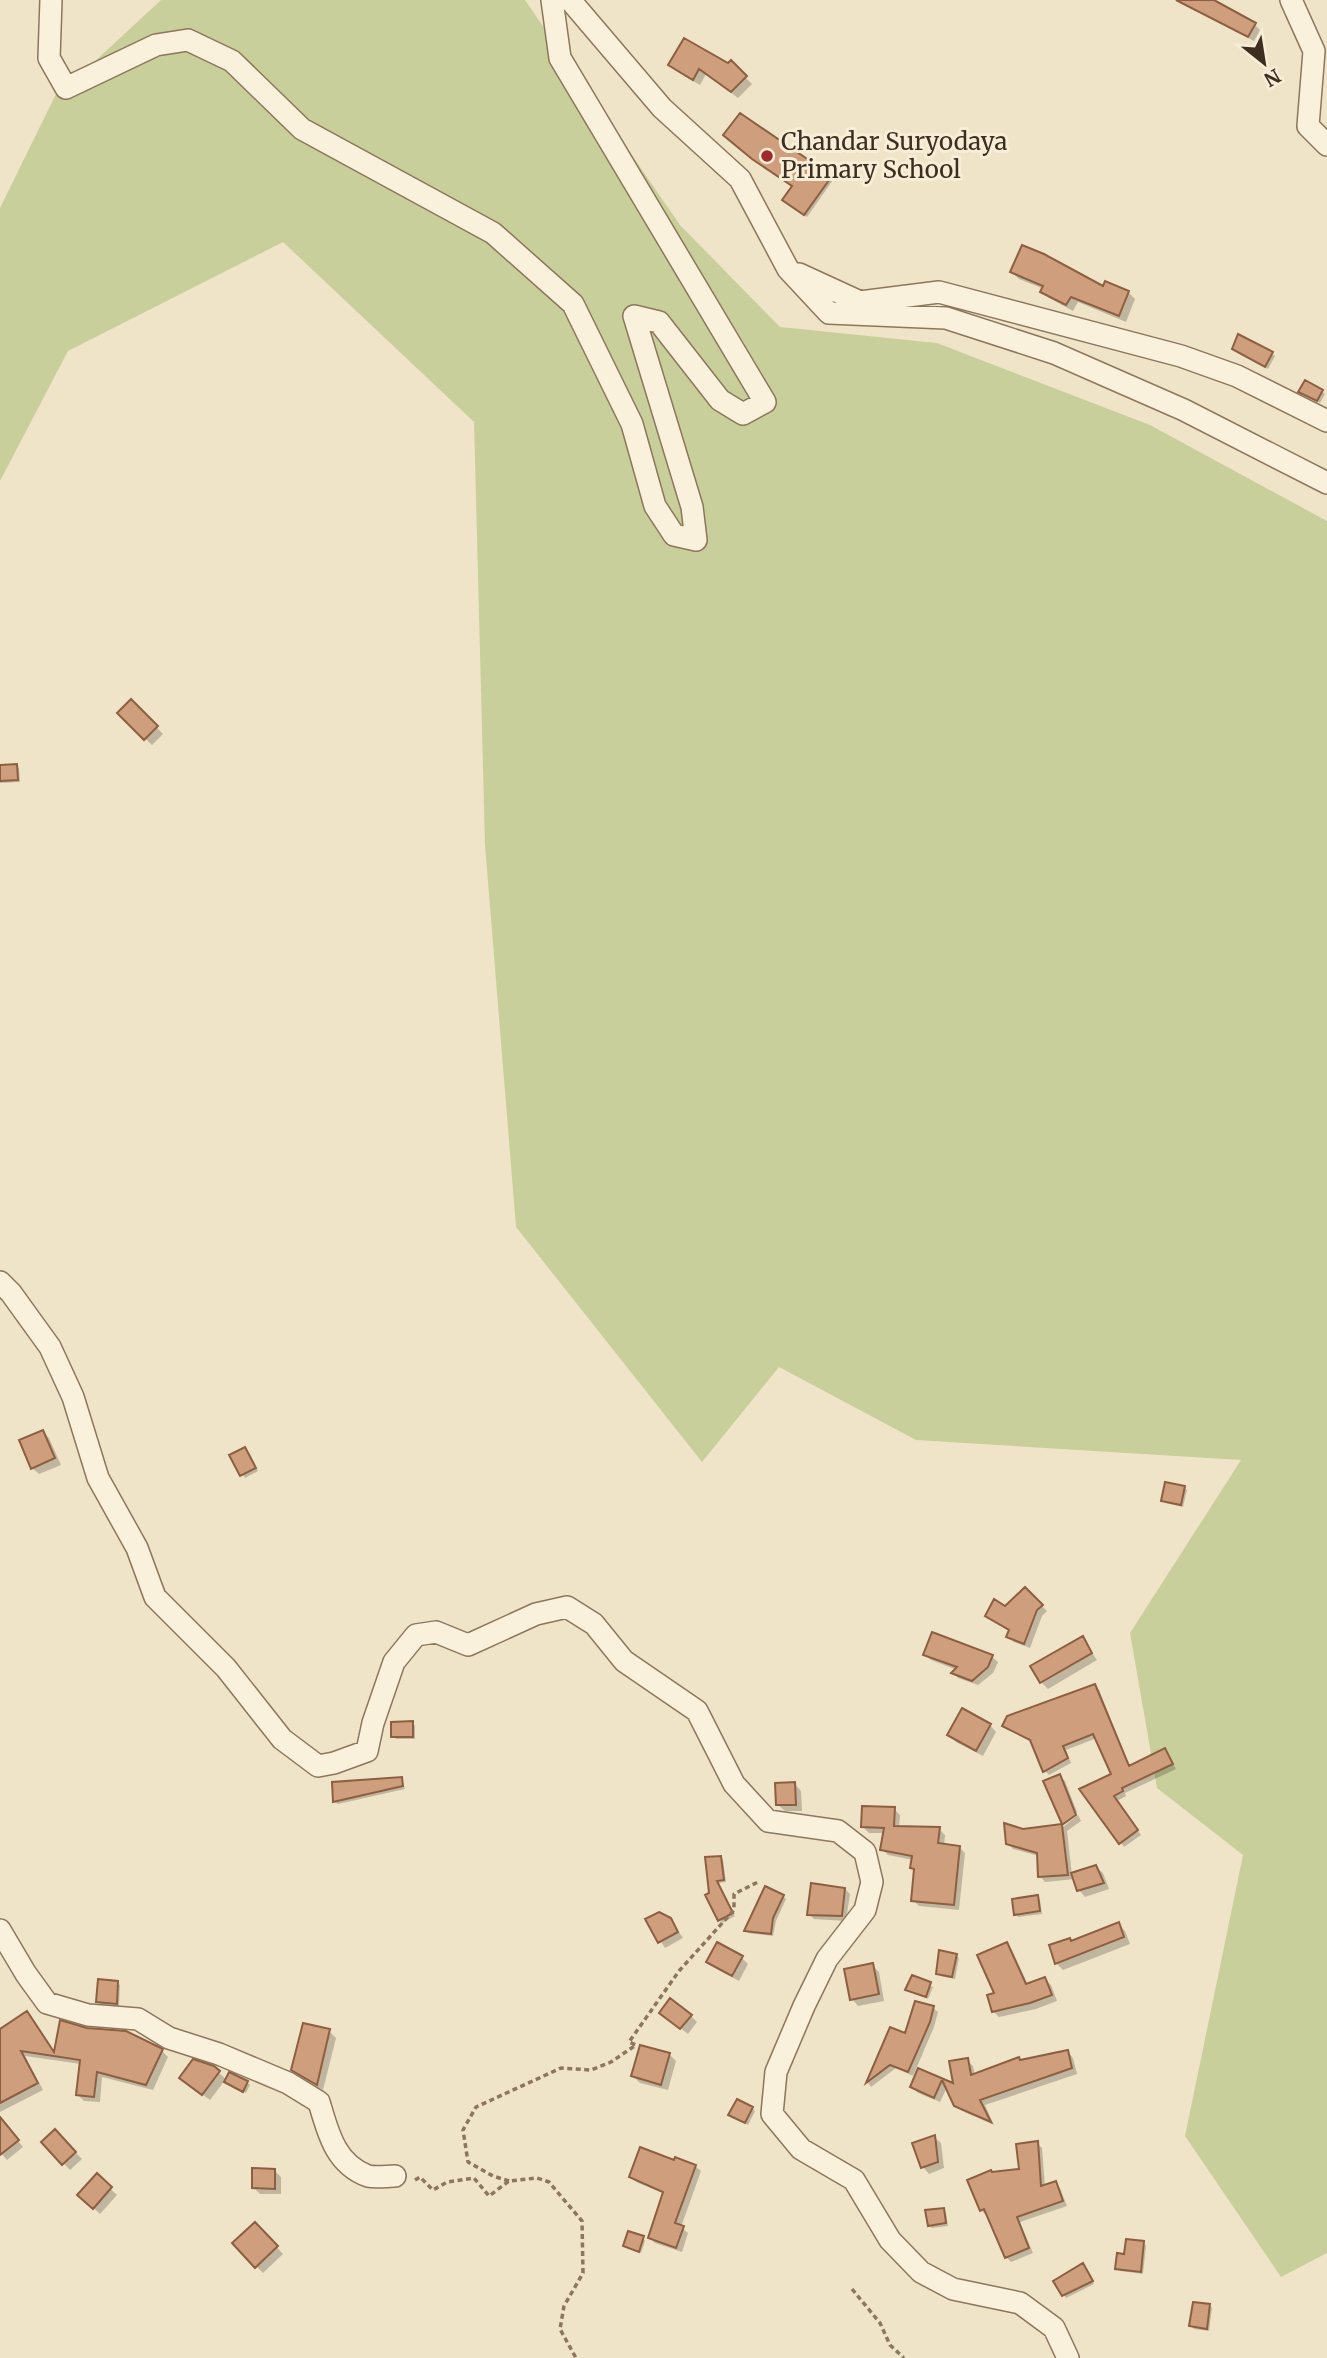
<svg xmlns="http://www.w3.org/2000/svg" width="1327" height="2358" font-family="Merriweather,serif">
	<rect width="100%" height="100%" fill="#f0e4c8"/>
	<path fill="#c9cf9b" d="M161,0H525L680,225L780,327L937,343L1150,425L1327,521V2253L1281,2277L1185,2136L1243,1855L1157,1788L1130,1633L1241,1460L916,1440L779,1367L702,1462L516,1227L485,845L474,422L283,242L68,351L0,481V208L57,92L66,88Z"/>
	<path fill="#0003" d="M1202,0H1210L1255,25L1260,30L1254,41L1202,14L1197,9Z
		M731,63L752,84L738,98L706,74L700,85L676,71L670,65H728Z
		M831,178L833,180L807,217L787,202Z
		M1012,272L1128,292L1135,299L1126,322L1078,302L1073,311L1049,298L1042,292L1044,289L1019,279Z
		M1234,349L1272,354L1275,356L1268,369Z
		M1322,391L1325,394L1320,403L1303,394Z
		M131,701L163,734L152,745L119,713Z
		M16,765L19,768L20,782L0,783V766Z
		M43,1432L49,1438L61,1465L39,1474L32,1468Z
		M247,1452L258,1471L245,1478L232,1456Z
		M1184,1487L1187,1490L1183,1507L1166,1503L1163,1500Z
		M1025,1589L1047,1611L1042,1616L1030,1648L1014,1642L1008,1637L1010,1632L987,1615L1006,1608Z
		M933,1635L992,1657L998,1662L993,1673L978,1685L958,1678L954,1673L957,1670L931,1660L925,1655Z
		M1082,1638L1097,1660L1048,1689L1041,1682Z
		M1095,1686L1099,1690L1130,1767L1165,1750L1176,1769L1125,1793L1126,1796L1117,1801L1141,1835L1124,1847L1082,1790L1113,1775L1097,1738L1066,1750L1071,1763L1049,1775L1045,1771L1032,1741L1004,1726Z
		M413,1723L415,1726V1739H396L393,1736Z
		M990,1725L996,1732L983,1756L956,1742L950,1735Z
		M1059,1776L1065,1781L1077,1812L1063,1822Z
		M401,1779L405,1789L338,1804L335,1802L334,1784Z
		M795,1784L801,1791L802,1811H785L778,1805Z
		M894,1809L900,1815L899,1828L939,1829L945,1835L944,1846L959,1847L965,1853L959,1910L919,1906L913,1900L916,1871L912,1868L913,1860L888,1855L882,1849L885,1833H869L863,1827Z
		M1078,1815L1081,1821L1067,1831L1072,1875L1096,1867L1103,1873L1109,1889L1085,1897L1079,1890L1075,1879L1045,1882L1040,1876L1039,1856L1013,1849L1008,1843L1023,1831L1063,1827Z
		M720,1857L723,1860L726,1882L718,1883L735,1916L722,1923L711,1894Z
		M845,1889L850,1894L846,1921L814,1919L809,1914Z
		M783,1896L786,1899L776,1921L773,1936L748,1933L746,1930Z
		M1038,1897L1040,1900L1042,1914L1018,1917L1016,1914Z
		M670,1919L683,1938L665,1948L647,1920Z
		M1118,1924L1125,1931L1130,1944L1063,1970L1056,1963L1072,1943Z
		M1007,1944L1012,1950L1028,1985L1045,1979L1051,1985L1057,2001L1036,2009L999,2017L993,2011Z
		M956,1955L959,1958L955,1979L940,1976L938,1973Z
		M742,1958L748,1964L739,1981L715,1968L708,1961Z
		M872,1965L879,1972L884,2001L858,2006L852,1999Z
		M913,1977L933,1987L928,1999L907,1990Z
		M117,1982L120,1985L119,2006L101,2005L98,2002Z
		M933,2008L938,2012L934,2027L913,2076L896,2068L871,2087L868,2083L891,2029L907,2036Z
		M27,2014L55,2054L162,2051L168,2057L153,2090L102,2077L100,2102L84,2101L78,2095L81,2064L25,2056L43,2090L0,2112V2031Z
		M691,2016L697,2022L688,2034L668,2019Z
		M329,2031L336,2038L323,2090L300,2077L293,2070Z
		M1068,2052L1073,2058L1077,2074L985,2105L994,2125L962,2111L955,2105L947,2087L940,2102L918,2093L912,2087L919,2071L955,2086L967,2060L973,2066L975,2076L1021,2062Z
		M669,2054L676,2061L668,2090L640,2083L633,2076Z
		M213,2068L227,2080L247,2082L250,2085L246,2093L225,2080L210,2100L188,2084Z
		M752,2108L755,2111L748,2125L730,2115Z
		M0,2119L23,2147L7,2160L0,2152Z
		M55,2131L82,2159L70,2170L44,2142Z
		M934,2137L941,2143L944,2168L929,2174L923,2167Z
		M1037,2143L1042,2148L1045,2186L1055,2183L1060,2188L1067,2206L1020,2222L1033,2253L1011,2262L1006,2257L986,2215L981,2210L1020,2171Z
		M675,2163L695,2166L701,2171L681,2227L688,2233L682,2252L655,2243L650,2238L665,2194L636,2182L631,2176Z
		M275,2171L281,2177V2194H260L253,2187Z
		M97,2176L117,2195L100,2214L80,2195Z
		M944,2210L946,2213L948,2226L932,2228L929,2225Z
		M255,2224L283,2254L263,2273L234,2243Z
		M643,2238L645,2241L641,2253L625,2246Z
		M1144,2243L1146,2246L1143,2274L1120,2271L1117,2268L1125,2256Z
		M1085,2268L1094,2284L1066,2298L1055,2282Z
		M1209,2305L1212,2308L1209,2331L1194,2329L1191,2326Z"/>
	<path fill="#cf9f7d" stroke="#8d5f41" stroke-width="2" d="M1176,0H1214L1256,23L1248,37Z
		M684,38L728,63L731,60L747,76L731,92L699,69L693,80L668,65Z
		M740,113L832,176L804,215L782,200L792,186L752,159L723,135Z
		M1022,245L1044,254L1103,286L1105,281L1129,291L1119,316L1071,297L1066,305L1040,292L1043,286L1010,272Z
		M1238,334L1273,352L1265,367L1232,349Z
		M1305,380L1323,390L1317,401L1298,392Z
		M131,699L158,726L144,740L117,713Z
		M17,764L18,780L0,781V765Z
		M43,1430L55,1458L31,1469L19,1440Z
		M245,1447L256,1468L240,1476L229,1455Z
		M1165,1482L1185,1486L1181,1505L1161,1501Z
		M1025,1587L1043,1605L1037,1610L1024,1644L1006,1637L1009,1630L985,1616L994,1599L1005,1606Z
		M932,1632L993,1655L988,1667L972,1681L951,1673L957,1667L923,1655Z
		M1083,1636L1092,1653L1040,1683L1030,1666Z
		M1095,1684L1129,1766L1165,1748L1173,1764L1122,1788L1123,1791L1114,1796L1138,1830L1119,1844L1079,1789L1111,1774L1093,1734L1063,1746L1068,1758L1043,1772L1030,1740L1002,1726L1007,1716Z
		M962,1708L991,1724L976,1751L947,1735Z
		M413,1721V1737H391V1722Z
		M1060,1774L1076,1815L1062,1825L1068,1875L1038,1877L1037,1853L1006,1844L1004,1823L1023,1829L1062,1824L1043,1781Z
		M402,1777L403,1786L333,1802L332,1782Z
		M795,1782L796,1805H776L775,1783Z
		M862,1806L895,1807L894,1826L940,1827L938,1843L960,1846L954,1905L911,1901L914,1869L910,1868L912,1856L880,1850L884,1828L861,1827Z
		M721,1856L724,1880L717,1881L733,1913L718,1921L705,1895L709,1893L705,1857Z
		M1096,1865L1104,1883L1077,1891L1071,1873Z
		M811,1883L845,1888L842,1916L807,1915Z
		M765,1886L784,1895L773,1918L771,1934L744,1931Z
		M1038,1895L1040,1911L1014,1915L1012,1899Z
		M659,1912L671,1918L678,1932L658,1943L645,1919Z
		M1119,1922L1124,1937L1055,1964L1049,1945L1070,1938L1071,1941Z
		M717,1942L743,1956L732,1976L706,1962Z
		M1007,1942L1026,1984L1045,1977L1052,1995L1030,2003L992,2012L987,1995L994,1993L977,1955Z
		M939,1950L957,1954L952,1977L936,1974Z
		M873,1963L879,1994L850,2000L844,1969Z
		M912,1975L931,1982L926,1997L905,1990Z
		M98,1979L118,1981L117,2004L96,2002Z
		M670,1998L692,2015L680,2029L659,2013Z
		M915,2001L934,2006L930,2022L908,2072L890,2065L866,2083L890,2027L905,2033Z
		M27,2011L54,2052L60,2020L87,2028L126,2031L163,2049L146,2085L97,2072L94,2097L76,2095L80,2060L21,2051L38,2083L0,2103V2029Z
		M303,2023L330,2029L317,2085L291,2070Z
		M640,2045L670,2053L661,2085L631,2076Z
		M1068,2050L1072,2068L980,2100L991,2122L954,2106L942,2080L934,2098L910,2087L918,2068L953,2083L949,2061L968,2058L971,2075L1019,2057L1020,2060Z
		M193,2059L214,2066L220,2071L202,2095L179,2078Z
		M229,2072L248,2081L243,2092L224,2082Z
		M737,2099L753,2107L745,2123L728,2115Z
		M0,2117L19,2140L0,2155Z
		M55,2129L76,2152L62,2165L41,2142Z
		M935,2135L938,2162L921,2168L912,2143Z
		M1038,2141L1041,2186L1056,2181L1063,2201L1017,2217L1029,2248L1005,2258L984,2209L980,2211L967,2180L991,2170L992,2172L1019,2169L1016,2144Z
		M640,2147L674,2160L675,2157L696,2165L675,2223L684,2226L676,2248L648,2238L663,2192L629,2177Z
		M252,2168L275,2169V2189L252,2188Z
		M97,2173L112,2187L93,2209L77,2195Z
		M944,2208L946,2223L928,2226L925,2210Z
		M255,2222L278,2246L255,2268L232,2243Z
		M628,2231L644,2236L639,2252L623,2246Z
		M1126,2239L1144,2241L1141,2272L1115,2269L1117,2253L1124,2254Z
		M1083,2263L1093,2281L1062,2296L1053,2281Z
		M1193,2302L1210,2304L1207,2329L1189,2326Z"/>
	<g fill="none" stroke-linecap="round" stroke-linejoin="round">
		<g stroke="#8d765c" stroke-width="24">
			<path id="minor" d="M51,0L49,58L66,88L156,45L188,40L232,61L302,129L493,233L573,304L632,424L655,506L674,535L696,540L692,507L634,316L659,322L720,400L743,414L765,402L560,58L552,0
				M570,0L662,108L740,179L788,269L829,313L946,318L1054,353L1184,410L1327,483
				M1291,0L1314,51L1308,126L1327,145
				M799,274L860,302L939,292L1181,356L1237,376L1327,421
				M0,1282L11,1293L50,1347L73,1397L98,1478L137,1548L155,1597L226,1668L282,1739L318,1766L334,1763L367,1751L373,1723L394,1662L416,1635L436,1632L468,1645L536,1614L567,1607L594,1624L624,1661L697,1711L734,1784L768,1821L838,1831L865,1852L872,1882L865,1910L827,1959L804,2006L776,2072L772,2114L801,2149L854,2180L890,2240L921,2272L953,2289L1020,2303L1054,2328L1068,2358
				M0,1930L26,1974L47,2003L88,2015L138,2019L169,2038L219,2054L288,2083L319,2102C328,2132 335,2164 368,2176C376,2178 387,2176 395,2176"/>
		</g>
		<path stroke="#8d765c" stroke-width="3.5" stroke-dasharray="5 3.5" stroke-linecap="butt" d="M415,2180L420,2177L433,2190L447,2182L474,2178L489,2196L509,2181L537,2178L549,2182L582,2221L583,2273L564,2306L560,2329L576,2358
			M509,2181L493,2176L468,2162L463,2130L476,2107L561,2068L591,2070L611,2062L636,2045L629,2042L679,1971L734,1910V1894L758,1882
			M852,2289L880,2323L890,2345L904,2358"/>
		<use href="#minor" stroke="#faf1dc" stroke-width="21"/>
	</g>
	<circle fill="#9e2a2b" stroke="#f7eed8" stroke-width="2.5" cx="767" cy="156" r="7"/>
	<g text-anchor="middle" stroke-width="6" stroke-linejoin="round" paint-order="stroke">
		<g font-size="24" fill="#3d2e20" stroke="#f7eed8" text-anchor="start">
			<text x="781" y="150">Chandar Suryodaya<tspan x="781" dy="28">Primary School</tspan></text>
		</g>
	</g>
	<g transform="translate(1264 63) rotate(150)" stroke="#f7eed8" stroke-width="5" paint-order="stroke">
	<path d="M0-5L12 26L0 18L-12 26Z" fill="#3d2e20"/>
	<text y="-10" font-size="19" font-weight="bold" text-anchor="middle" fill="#3d2e20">N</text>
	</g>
</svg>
